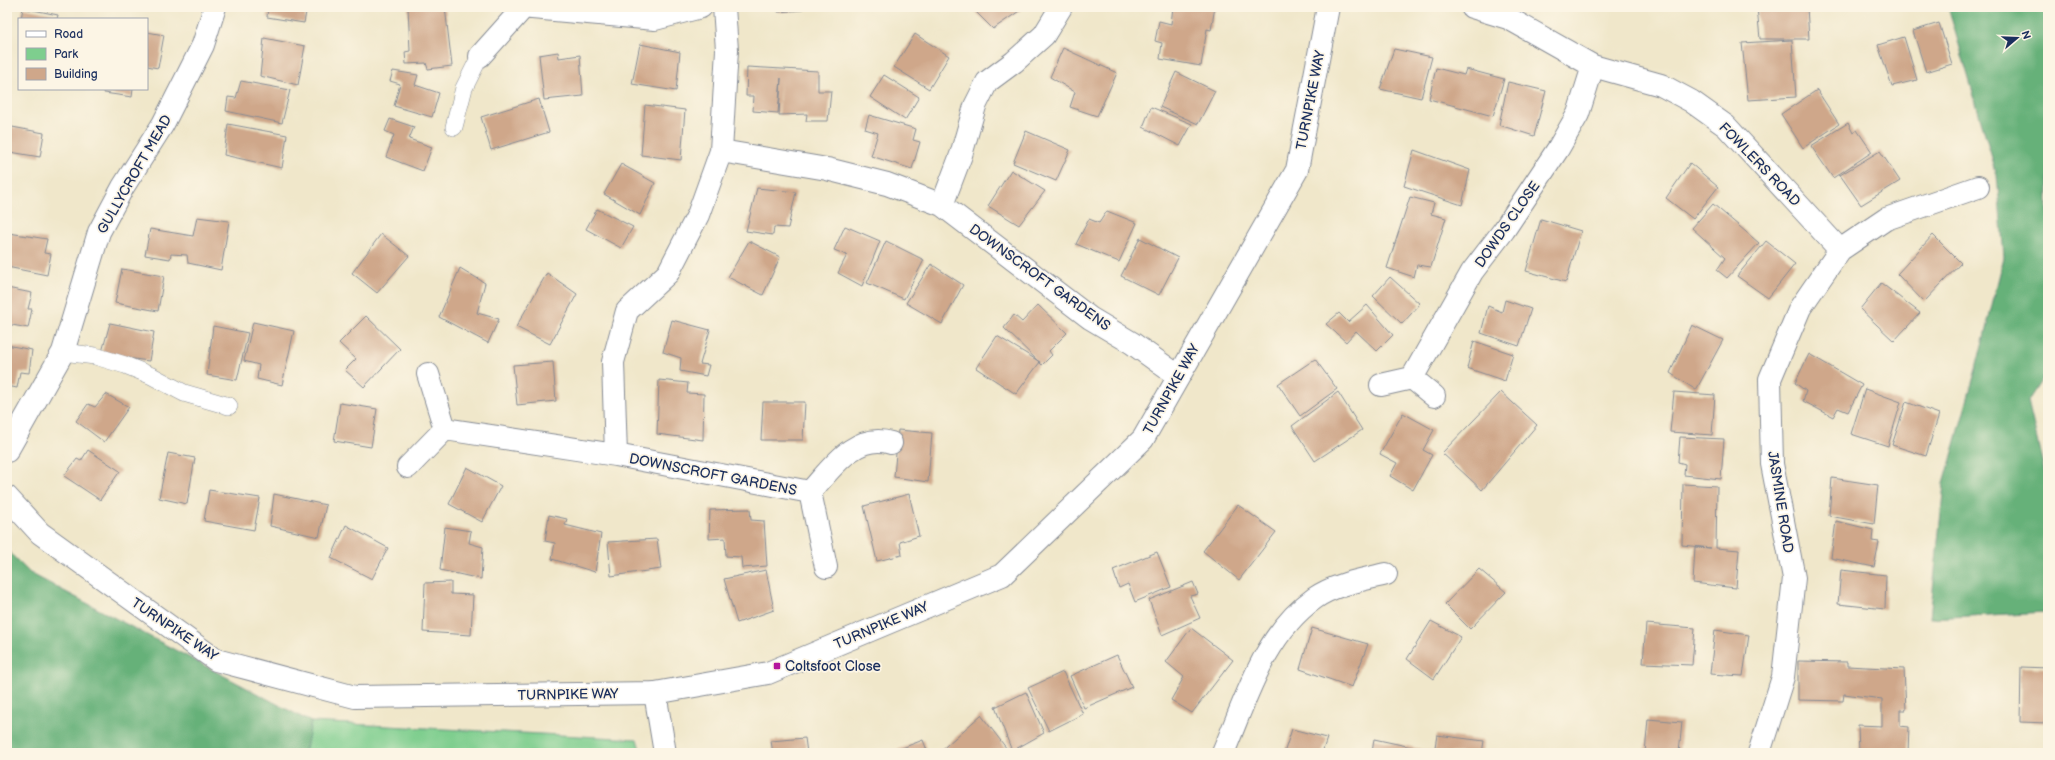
<svg xmlns="http://www.w3.org/2000/svg" width="2055" height="760" font-family="'Balsamiq Sans',sans-serif">
	<rect width="100%" height="100%" fill="#fcf5e5"/>
	<filter id="ink" filterUnits="userSpaceOnUse"><feTurbulence type="fractalNoise" baseFrequency=".025" numOctaves="2"/><feDisplacementMap in="SourceGraphic" scale="8" xChannelSelector="R" yChannelSelector="G"/><feConvolveMatrix kernelMatrix="1 2 1 2 8 2 1 2 1" color-interpolation-filters="sRGB"/></filter>
	<filter id="wash" filterUnits="userSpaceOnUse"><feTurbulence type="fractalNoise" baseFrequency=".012" numOctaves="4" result="noise"/><feDisplacementMap in="SourceGraphic" scale="16" xChannelSelector="R" yChannelSelector="G"/><feGaussianBlur stdDeviation="0.9" result="paint"/><feColorMatrix in="noise" values="0 0 0 0 0 0 0 0 0 0 0 0 0 0 0 0 0 1.4 0 .05"/><feComposite in="paint" operator="in"/></filter>
	<g filter="url(#wash)">
		<rect width="100%" height="100%" fill="#f0e7ca"/>
		<path fill="#7ece8e" stroke="#4c7e76" d="M311,722L637,739L641,753H305Z"/>
		<path fill="#66b179" stroke="#40706c" d="M1948,7H2048V370L2028,401L2048,487V612L1930,618L1944,484L1976,369L2004,257L1997,175Z
			M7,550L30,573L311,722L305,753H7Z"/>
		<g id="blocks">
			<path fill="#cfa78a" d="M268,7H307L304,23L267,17Z
				M408,7H445L452,66L428,69L426,63L406,64L405,52L410,51Z
				M777,7H803V10L778,12Z
				M971,7H1025L993,29Z
				M1173,7H1215L1211,30L1207,29L1201,66L1160,59L1162,43L1155,41L1159,21L1171,24Z
				M1757,7H1807L1809,39H1760Z
				M23,8L58,15L57,19H21Z
				M1939,23L1952,64L1926,72L1913,31Z
				M147,32L164,35L158,68L147,66Z
				M915,34L949,56L929,89L894,67Z
				M1904,37L1917,80L1892,86L1878,45Z
				M264,38L305,46L298,85L260,76Z
				M1792,40L1796,97L1748,100L1742,43Z
				M640,44L680,52L676,91L632,84Z
				M1063,48L1117,73L1097,116L1070,107L1075,92L1050,77Z
				M1394,49L1432,57L1421,98L1380,89Z
				M558,52L559,58L580,55L583,96L544,100L539,55Z
				M747,67L818,71V91H831L828,121H806L807,114L779,115L781,78L778,113L753,111L754,96H746Z
				M1436,68L1464,75L1466,69L1504,79L1493,116L1429,99Z
				M393,71L418,75L415,85L439,93L432,117L394,106L400,84L390,81Z
				M1176,72L1215,91L1198,124L1160,107Z
				M884,75L919,97L905,120L870,97Z
				M241,81L290,90L282,123L226,111L228,97L236,98Z
				M1508,82L1546,91L1534,136L1499,125Z
				M105,89H133L132,97L104,93Z
				M1817,90L1839,124L1803,148L1781,114Z
				M539,99L549,132L491,150L481,117Z
				M645,105L685,110L681,160L641,155Z
				M1151,107L1192,124L1180,146L1143,127Z
				M869,115L916,129L913,140L920,142L912,169L871,156L878,133L865,129Z
				M390,119L414,127L409,139L432,147L423,171L386,157L394,135L385,131Z
				M1848,123L1853,133L1857,130L1872,152L1833,178L1811,146Z
				M228,124L287,135L282,168L224,155Z
				M7,126L44,133L40,157L10,152L7,161Z
				M1026,131L1070,150L1056,181L1013,163Z
				M1414,150L1470,170L1462,205L1404,186Z
				M1880,151L1900,181L1861,205L1840,175Z
				M1690,163L1718,187L1693,219L1666,198Z
				M621,164L655,183L640,215L604,194Z
				M1011,170L1045,191L1019,225L988,206Z
				M757,188L796,192L788,228L774,227L773,235L746,231Z
				M1410,197L1434,203L1431,214L1446,218L1431,267L1417,265L1414,277L1387,268Z
				M1713,204L1759,243L1727,278L1717,270L1725,258L1692,228Z
				M597,209L633,227L621,248L586,229Z
				M1107,211L1137,223L1119,262L1076,244L1089,219L1099,223Z
				M197,217L229,221L221,270L188,263L187,255L171,254L170,259L145,255L150,229L193,236Z
				M1541,219L1581,231L1566,282L1526,271Z
				M845,226L880,241L862,286L838,273L847,255L834,250Z
				M9,233L47,239L44,253L51,254L47,275L7,267Z
				M381,234L409,256L377,293L352,273Z
				M1933,235L1961,263L1924,302L1897,274Z
				M1140,238L1178,258L1159,295L1121,276Z
				M749,241L780,257L763,295L728,277Z
				M886,241L924,260L904,299L867,283Z
				M1766,241L1795,264L1768,298L1737,276Z
				M931,264L963,285L942,324L906,303Z
				M460,268L485,283L477,313L499,319L488,343L439,317Z
				M122,269L164,276L158,311L115,303Z
				M547,273L577,294L550,344L516,327Z
				M1390,277L1420,304L1402,324L1373,296Z
				M1881,283L1920,313L1894,341L1860,309Z
				M7,288L32,293L28,309H32L28,328L7,324Z
				M1505,300L1531,309L1519,346L1481,333L1488,306L1502,312Z
				M1038,305L1067,333L1049,351L1052,355L1042,365L1004,328L1014,315L1022,322Z
				M1367,305L1393,335L1377,351L1356,331L1346,342L1326,324L1339,313L1348,322Z
				M366,316L400,349L364,387L345,370L356,359L339,343Z
				M672,320L710,330L700,364L709,365L706,376L680,371L681,358L663,352Z
				M253,322L294,331L282,385L257,379L259,365L244,361Z
				M110,323L154,332L149,361L104,355L102,352Z
				M1692,325L1723,340L1696,390L1670,373Z
				M213,326L248,333L237,380L207,375Z
				M997,336L1040,362L1016,394L976,368Z
				M1474,341L1513,354L1505,381L1467,368Z
				M7,345L32,350L29,373L20,372L17,388L7,386Z
				M1809,354L1862,385L1848,412L1838,408L1833,417L1803,401L1806,391L1795,383Z
				M1315,359L1337,389L1300,416L1278,384Z
				M553,362L556,401L517,405L513,365Z
				M659,380L688,383L687,393L704,394L703,440L657,434Z
				M1865,389L1901,402L1888,446L1851,434Z
				M1338,392L1362,430L1315,461L1292,426Z
				M1501,392L1537,425L1482,490L1442,453Z
				M1674,392L1715,395L1712,435L1670,432Z
				M106,394L129,407L104,442L76,421L88,404L95,407Z
				M763,402H805L803,440H761Z
				M1906,402L1939,414L1926,456L1892,445Z
				M340,403L377,409L371,447L334,441Z
				M1403,413L1434,430L1423,450L1432,455L1413,490L1390,476L1397,463L1380,454Z
				M898,430L932,433L928,482L894,477Z
				M1680,437L1724,439L1721,479L1684,475L1685,464L1678,462Z
				M88,450L120,471L100,500L64,476L77,459L81,461Z
				M168,453L195,458L187,504L159,498Z
				M467,467L501,486L482,522L449,504Z
				M1832,478L1878,485L1874,524L1829,516Z
				M1683,484L1717,486L1716,548L1739,550L1736,588L1693,583L1695,547L1711,548L1682,545Z
				M209,490L260,498L254,530L204,521Z
				M274,494L326,505L319,537L270,526Z
				M909,494L919,536L900,542L902,555L877,561L864,506Z
				M1238,505L1276,532L1239,580L1203,551Z
				M750,509L751,520L764,521L767,566L742,568L741,557L726,556L725,538L709,539L710,510Z
				M549,515L567,519L565,525L601,534L595,572L552,559L555,543L545,541Z
				M1836,521L1873,530L1872,541L1879,542L1874,567L1831,558Z
				M346,525L388,548L372,579L331,558Z
				M445,527L471,531L469,543L483,547L481,579L440,570Z
				M657,539L661,569L611,576L608,542Z
				M1157,552L1171,587L1135,602L1128,584L1119,588L1113,570Z
				M1479,569L1506,592L1470,629L1445,604Z
				M766,570L774,610L737,623L724,579Z
				M1841,570L1886,575L1885,609L1838,604Z
				M451,582V594L473,595L471,635L423,632L425,583Z
				M1193,582L1198,594L1190,596L1200,618L1162,635L1149,600Z
				M1431,621L1461,637L1434,679L1407,659Z
				M1646,624L1695,628L1692,665L1643,663Z
				M1191,628L1233,660L1192,713L1171,700L1184,677L1166,662Z
				M1312,628L1368,644L1352,687L1300,669Z
				M1715,630L1749,635L1743,676L1710,674Z
				M1117,655L1132,687L1084,708L1070,676Z
				M1798,661L1847,662V666L1904,669L1906,710H1900V726L1909,727L1908,753H1859L1858,725L1882,726V699L1844,694L1843,701L1798,700Z
				M2021,667L2048,668V723L2020,722Z
				M1063,672L1083,714L1049,731L1028,688Z
				M1026,692L1044,733L1012,751L995,707Z
				M981,715L1010,753H938Z
				M1648,719L1682,722L1679,753H1645Z
				M1292,729L1327,738L1322,753H1284Z
				M1437,735L1484,741L1482,753H1434Z
				M805,738L807,753H773L771,741Z
				M1374,739L1430,751L1429,753H1372Z
				M923,740L928,753H889Z"/>
		</g>
	</g>
	<g filter="url(#ink)">
		<use href="#blocks" fill-opacity="0" stroke="#868b94" stroke-width="1"/>
		<g fill="none" stroke-linecap="round" stroke-linejoin="round">
			<g stroke="#868b94" stroke-width="18">
				<path id="service" d="M454,127L464,88L480,56
					M63,352L95,356L125,365L152,376L184,393L229,406"/>
			</g>
			<g stroke="#868b94" stroke-width="24">
				<path id="minor" d="M521,7L655,19L701,7
					M1472,7L1508,18L1593,66L1661,85L1691,101L1726,126L1840,250
					M480,56L523,8
					M721,151L827,169L887,184L942,205L1090,318L1132,343L1178,376
					M942,205L961,155L975,106L987,82L1014,62L1044,35L1061,7
					M1412,378L1472,272L1504,230L1558,149L1578,114L1593,66
					M1381,385L1412,378L1434,396
					M445,429L616,455L810,492
					M7,451L63,352L99,232L123,187L163,124L203,45L215,7
					M616,455L613,362L627,311L668,273L698,215L721,151L727,50L724,7
					M408,467L445,429L428,374
					M826,567L810,492C831,469 855,432 891,443
					M655,693L665,753
					M1223,753C1246,699 1264,634 1315,598C1335,584 1362,580 1386,574
					M1759,753L1783,677L1794,578L1772,464L1770,379L1800,308L1840,250L1886,219L1978,187"/>
			</g>
			<g stroke="#868b94" stroke-width="24">
				<path id="tertiary" d="M7,497L40,533L216,660L355,697L655,693L768,673L1002,575L1143,439L1297,170L1328,7"/>
			</g>
			<use href="#service" stroke="#fff" stroke-width="17"/>
			<use href="#minor" stroke="#fff" stroke-width="22"/>
			<use href="#tertiary" stroke="#fff" stroke-width="22"/>
		</g>
	</g>
	<rect fill="#b5179e" stroke="#fcf5e5" stroke-width="1.5" x="773" y="662" width="8" height="8" rx="2"/>
	<g text-anchor="middle" stroke-width="3.5" stroke-linejoin="round" paint-order="stroke">
		<g font-size="14" fill="#1b2f5e" stroke="#fcf5e5">
			<text transform="translate(1310 100) rotate(-79)" y="5">TURNPIKE WAY</text>
			<text transform="translate(1760 164) rotate(46)" y="5">FOWLERS ROAD</text>
			<text transform="translate(134 174) rotate(-60)" y="5">GULLYCROFT MEAD</text>
			<text transform="translate(1507 224) rotate(-55)" y="5">DOWDS CLOSE</text>
			<text transform="translate(1040 277) rotate(36)" y="5">DOWNSCROFT GARDENS</text>
			<text transform="translate(1171 389) rotate(-61)" y="5">TURNPIKE WAY</text>
			<text transform="translate(713 474) rotate(11)" y="5">DOWNSCROFT GARDENS</text>
			<text transform="translate(1781 502) rotate(81)" y="5">JASMINE ROAD</text>
			<text transform="translate(881 625) rotate(-23)" y="5">TURNPIKE WAY</text>
			<text transform="translate(175 629) rotate(34)" y="5">TURNPIKE WAY</text>
			<text transform="translate(568 694) rotate(-1)" y="5">TURNPIKE WAY</text>
		</g>
		<g font-size="14" fill="#1b2f5e" stroke="#fcf5e5" text-anchor="start">
			<text x="785" y="671">Coltsfoot Close</text>
		</g>
	</g>
	<rect width="2055" height="760" fill="none" stroke="#fcf5e5" stroke-width="24"/>
	<rect x="18" y="18" width="130" height="72" fill="#fcf5e5" stroke="#a2a6af"/>
	<rect x="26" y="31" width="20" height="6" fill="#ffffff" stroke="#a2a6af"/>
	<text x="54" y="38" font-size="12" fill="#1b2f5e">Road</text>
	<rect x="26" y="48" width="20" height="12" fill="#7ece8e" stroke="#a2a6af"/>
	<text x="54" y="58" font-size="12" fill="#1b2f5e">Park</text>
	<rect x="26" y="68" width="20" height="12" fill="#cfa78a" stroke="#a2a6af"/>
	<text x="54" y="78" font-size="12" fill="#1b2f5e">Building</text>
	<g transform="translate(2017 38) rotate(71)" stroke="#fcf5e5" stroke-width="3" paint-order="stroke">
	<path d="M0-3L7 15L0 10L-7 15Z" fill="#1b2f5e"/>
	<text y="-6" font-size="11" font-weight="bold" text-anchor="middle" fill="#1b2f5e">N</text>
	</g>
</svg>
